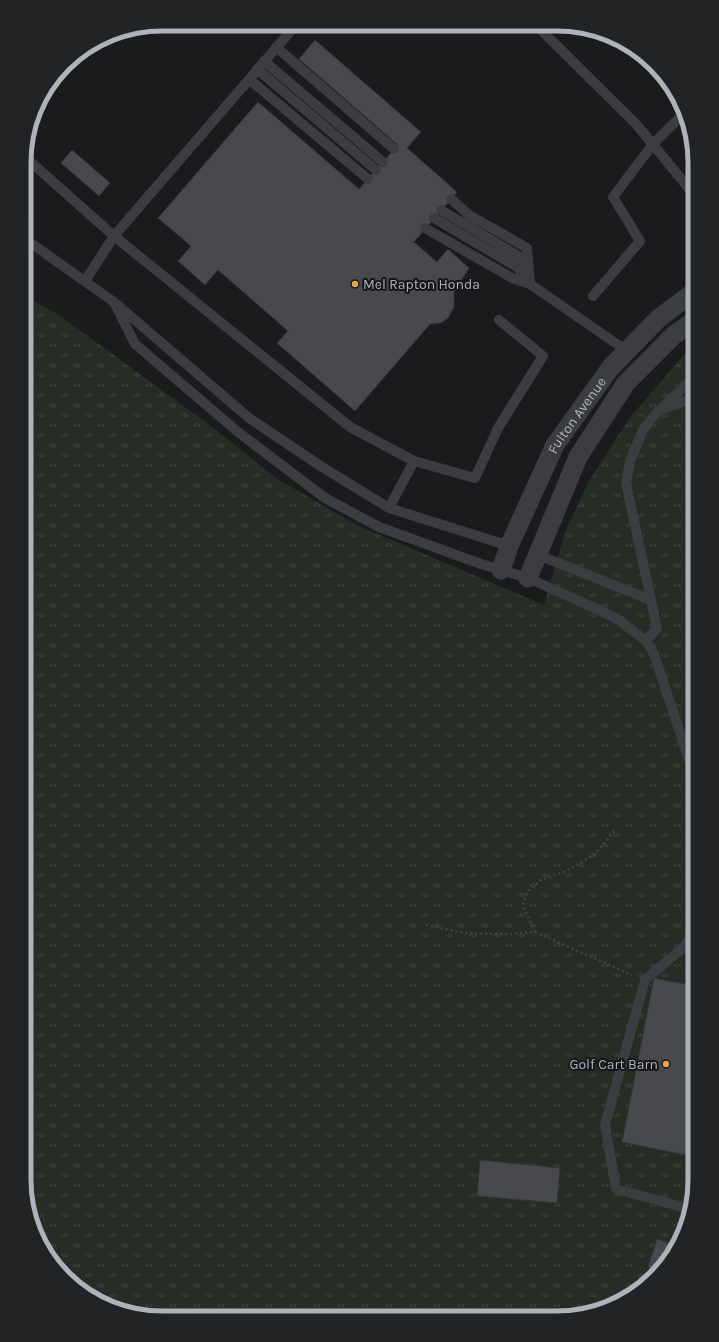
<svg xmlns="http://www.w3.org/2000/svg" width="719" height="1342" font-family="Karla,sans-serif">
	<defs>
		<pattern id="grass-tufts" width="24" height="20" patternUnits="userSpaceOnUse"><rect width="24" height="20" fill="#252d25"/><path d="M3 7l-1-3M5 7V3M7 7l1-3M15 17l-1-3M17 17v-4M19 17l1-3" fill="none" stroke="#424943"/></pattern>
	</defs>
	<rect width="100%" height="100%" fill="#1b1b1d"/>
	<path fill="url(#grass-tufts)" d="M25,296L59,315L211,426L279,480L359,526L544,605L565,532L589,481L631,416L683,356L695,348V1189L685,1232L666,1264L634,1295L601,1311L557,1318L144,1317L78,1289L52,1264L31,1224L24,1180Z"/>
	<path fill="#48494d" stroke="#353539" d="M315,40L421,132L407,148L457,192L414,242L437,262L448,249L469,268L454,292V307L448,318L441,323L430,324L355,411L277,343L288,331L218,270L205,285L178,261L191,246L158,218L258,102L359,189L398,145L299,59Z
		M38,101L45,108L34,121L33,120Z
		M72,150L110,183L99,196L61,163Z
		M654,978L695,986V1157L622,1142Z
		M480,1160L560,1168L557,1203L477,1196Z
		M657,1239L677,1246L666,1264L659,1271L648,1267Z"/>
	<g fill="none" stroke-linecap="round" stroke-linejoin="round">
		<path stroke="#424448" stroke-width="2.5" stroke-dasharray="2 3" stroke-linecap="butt" d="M426,925L465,933L506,934L535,932L632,975
			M535,932L523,906L527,892L541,880L566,871L594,855L615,830"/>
		<path stroke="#3c3d41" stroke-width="10" d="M537,26L637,125L695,196
			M276,47L394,149
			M264,61L383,162
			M257,69L376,170
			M249,79L368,179
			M25,157L114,236L296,25
			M451,199L469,215L527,248L530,284
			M441,210L520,257L526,272
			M434,218L517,267L530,284L627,351
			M425,228L512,278L530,284
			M25,239L114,302L249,418L322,467L389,508L509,546
			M85,281L114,236L350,427L414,461L475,478L498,428L543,356L499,320
			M593,296L640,241L613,197L653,144L684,113
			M114,302L135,344L238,432L325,498L379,527L481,564L528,578L599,610L619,620L646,641L654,654L695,778
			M662,408L695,376
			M389,508L414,461
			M538,555L651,600
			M646,641L657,628L626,483L630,461L643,430L659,410L695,398
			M686,945L645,980L605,1125L616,1189L690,1209
			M695,962L686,945L695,925"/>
		<g stroke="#3c3d41" stroke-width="19">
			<path id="s1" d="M501,570L509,546L555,445L611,367L659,318L695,291"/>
			<path d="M528,578L578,457L626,383L674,335L695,320"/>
		</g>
	</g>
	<g fill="#e5a54a" stroke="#161618" stroke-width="1.5">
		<circle cx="355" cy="284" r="4"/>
		<circle cx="666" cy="1064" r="4"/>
	</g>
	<g text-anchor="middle" stroke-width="4" stroke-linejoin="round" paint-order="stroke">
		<g font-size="14" fill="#aeb3bb" stroke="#161618" text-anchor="start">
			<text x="363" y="289">Mel Rapton Honda</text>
			<text x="658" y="1069" text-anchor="end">Golf Cart Barn</text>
		</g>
		<g font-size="14" fill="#aeb3bb" stroke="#161618">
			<text dy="5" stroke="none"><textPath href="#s1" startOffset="173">Fulton Avenue</textPath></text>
		</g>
	</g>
	<path d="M0 0H719V1342H0ZM162 31H557A131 131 0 0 1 688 162V1180A131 131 0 0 1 557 1311H162A131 131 0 0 1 31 1180V162A131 131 0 0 1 162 31Z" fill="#222325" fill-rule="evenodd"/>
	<path fill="none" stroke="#aeb3bb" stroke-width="5" d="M162 31H557A131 131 0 0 1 688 162V1180A131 131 0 0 1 557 1311H162A131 131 0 0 1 31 1180V162A131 131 0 0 1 162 31Z"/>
</svg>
